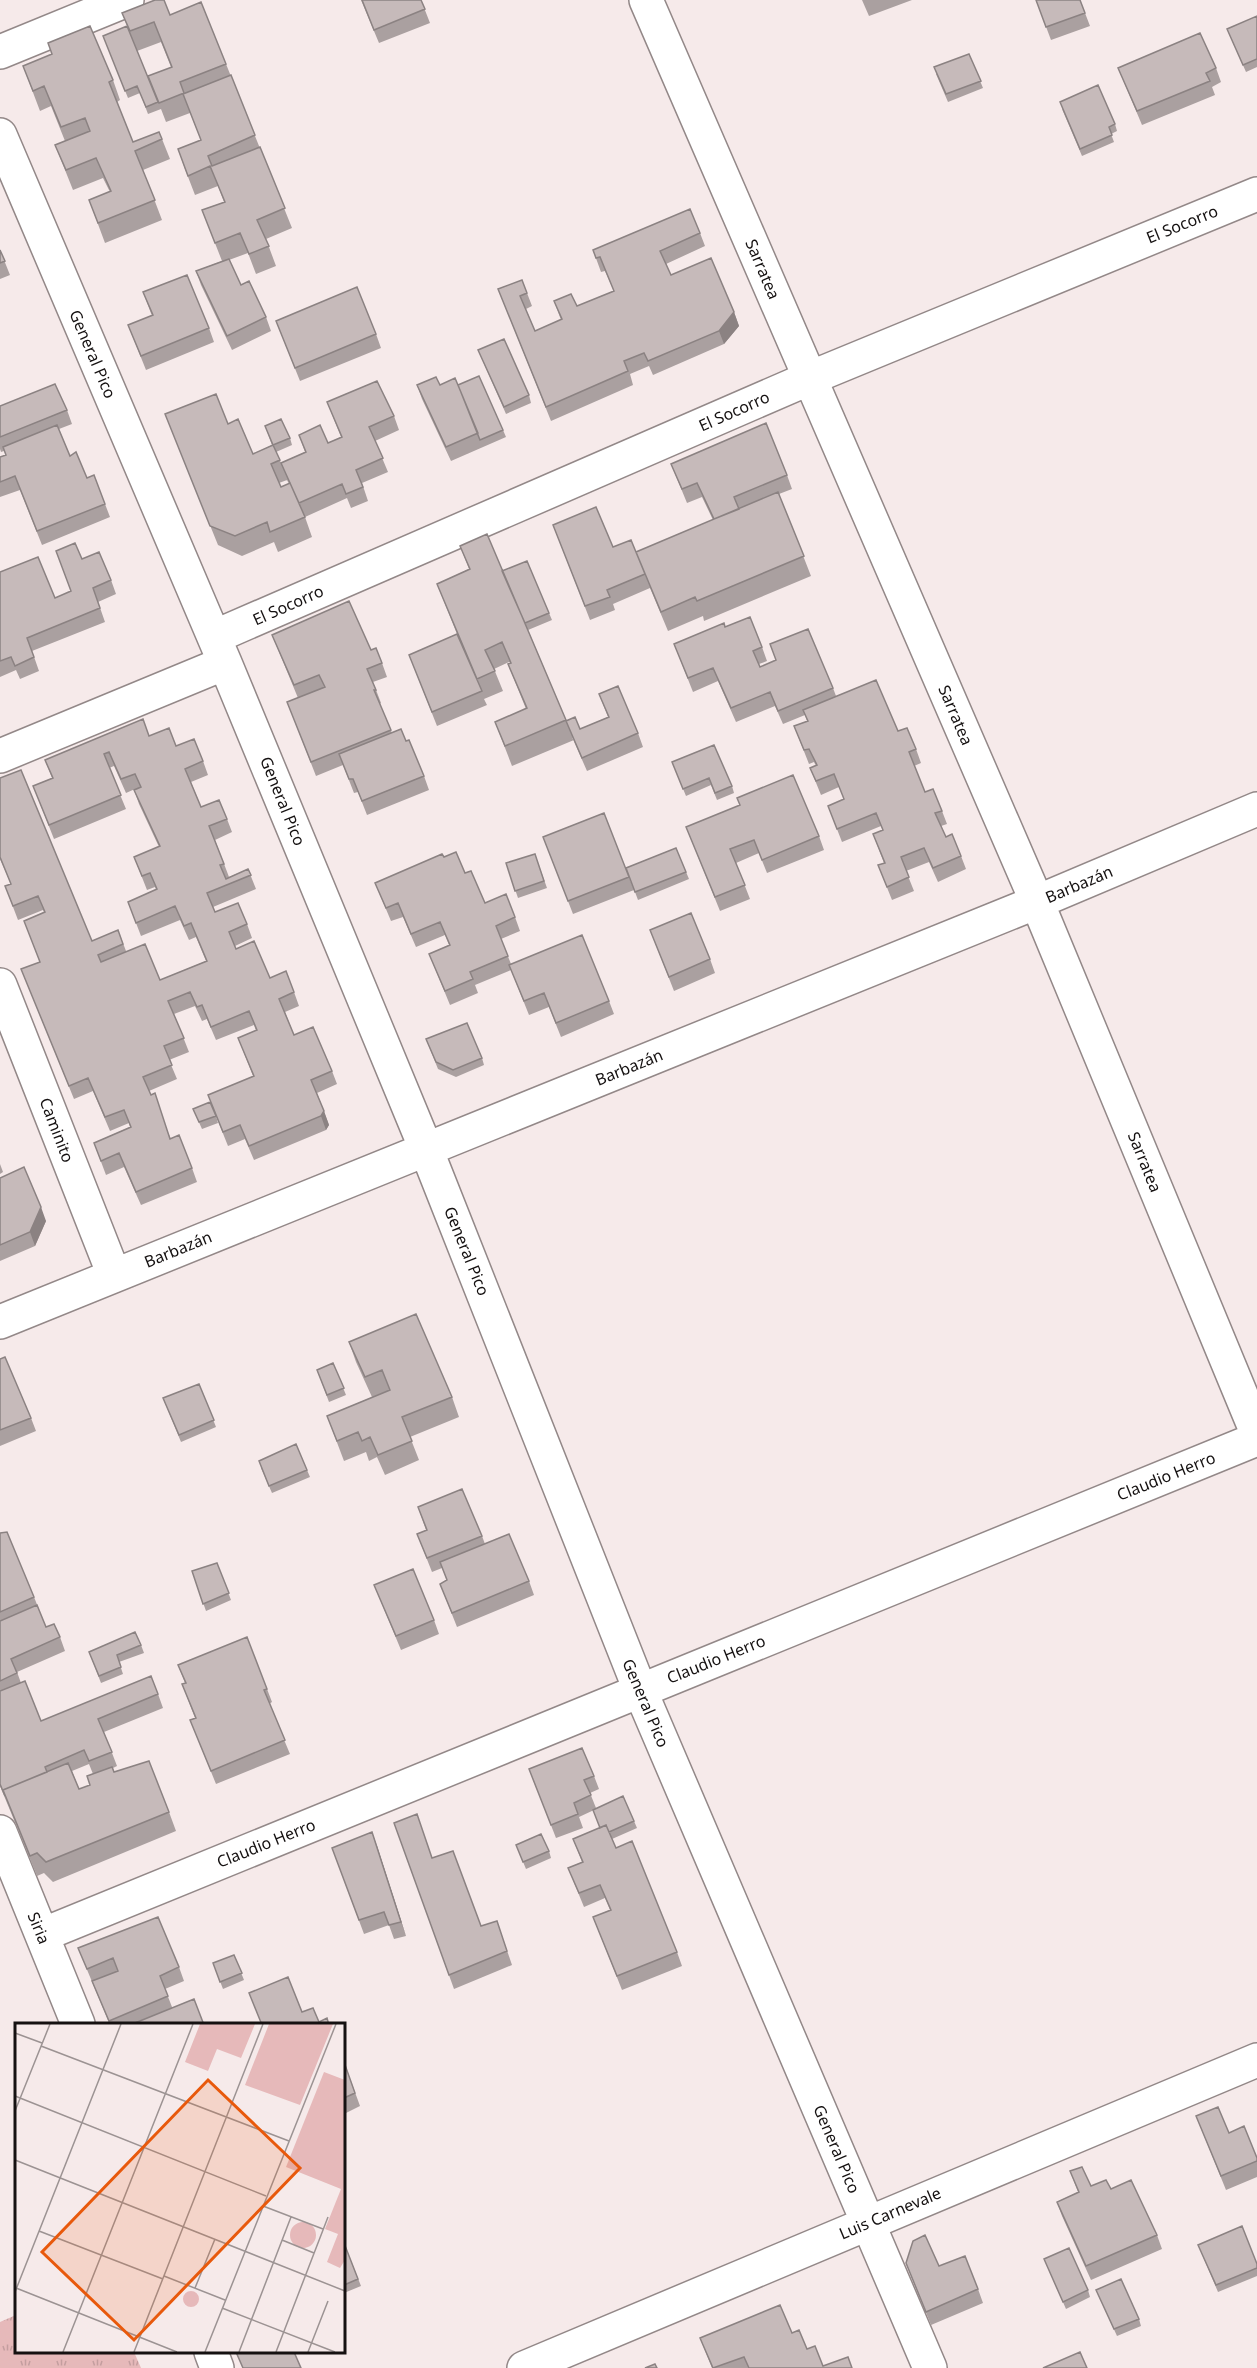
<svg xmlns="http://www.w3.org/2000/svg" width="1257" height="2368" font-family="'Noto Sans',sans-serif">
	<defs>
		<pattern id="grass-tufts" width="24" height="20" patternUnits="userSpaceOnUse" patternTransform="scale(1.5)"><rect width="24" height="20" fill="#e6b9ba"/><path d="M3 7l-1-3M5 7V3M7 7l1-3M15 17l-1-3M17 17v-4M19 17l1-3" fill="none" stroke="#c49e9f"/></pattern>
	</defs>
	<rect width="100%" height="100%" fill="#f6eaea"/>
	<path fill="url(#grass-tufts)" d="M16,2315V2352H134L141,2368H0V2322Z"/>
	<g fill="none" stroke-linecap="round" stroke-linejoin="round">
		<g stroke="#938888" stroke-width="36">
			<path id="minor" d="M646,0L1037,902L1257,1433
				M0,52L127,0
				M0,135L225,663L426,1149L640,1690L930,2368
				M214,637L810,378L1257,194
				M0,756L225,663
				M0,985L114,1275
				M0,1322L1037,902L1257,809
				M0,1832L78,2024
				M42,1935L1257,1439
				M211,2352L217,2368
				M524,2368L1257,2060"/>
		</g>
		<use href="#minor" stroke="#fff" stroke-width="33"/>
	</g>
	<path fill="#aaa0a0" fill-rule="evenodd" d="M361,0H421L430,23L379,43Z
		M862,0H912L869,16Z
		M1036,0H1080L1090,26L1051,40Z
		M122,13L170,15L226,64L292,228L266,239L276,266L256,274L248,253L229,260L241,285L266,317L271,331L232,350L201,285L196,271L222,261L202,210L224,202L218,186L195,195L185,169L178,149L201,140L190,113L166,122L161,109L148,114L140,93L128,98L103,36L127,26ZM161,42L171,67L155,94L137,51Z
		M1257,16V67L1246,72L1227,29Z
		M969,54L983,88L948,102L936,74Z
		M23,66L113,80L120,100L117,102L133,142L162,139L170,159L143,170L162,220L105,243L89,200L110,192L103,178L73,190L55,145L65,141L51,106L40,111Z
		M1118,68H1216L1221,82L1212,87L1215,95L1142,125Z
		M1062,109L1115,124L1117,131L1111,134L1114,142L1082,156Z
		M700,233L705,246L666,264L671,275L734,312L739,326L724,344L653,375L649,366L630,374L633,385L551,421L498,289L522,280L532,306L526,309L535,331L561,320L554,301L577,306L614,291L605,271L601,272L593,250Z
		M0,250L10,275L0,279Z
		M143,292L209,328L214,342L146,370L128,325L152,316Z
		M276,321L376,334L381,348L300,381Z
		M478,350L529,395L531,403L506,414Z
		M417,385H458L503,430L506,437L451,461L422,399Z
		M327,402L394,416L399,430L375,441L388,472L362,483L368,501L351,508L347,498L305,517L312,537L278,552L274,542L242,556L218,545L165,414L228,424L253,454L272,445L265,426L290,438L292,445L276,452L281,463L305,452L299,435L328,443L341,437ZM286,478L289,484L281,487L279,483L287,480Z
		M0,406L67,410L72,424L59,429L70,456L105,504L110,517L42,545L20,490L0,497V457L6,455L4,451L1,452L0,449Z
		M671,464L787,475L792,489L779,494L811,576L704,621L703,616L668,631L650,588L613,604L615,610L590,620L553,525L613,547L639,559L713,520L702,497L687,503Z
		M460,546L502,571L549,613L552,620L528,630L566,720L580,729L608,717L599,694L638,733L643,747L587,771L572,737L574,740L512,766L495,722L526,709L508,664L510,663L509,662L494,669L503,691L484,699L487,705L437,726L409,655L457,634L437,584L469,569Z
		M56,551L82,559L111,580L116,594L98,602L105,622L32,651L39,671L20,679L16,670L0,677V572L55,598L71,591Z
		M725,626L762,647L767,661L759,664L760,667L833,688L836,696L898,731L916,749L921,763L914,766L925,792L942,811L947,824L941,826L946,837L961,856L966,869L938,882L929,862L906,871L914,891L892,900L878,865L884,863L873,834L883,830L881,826L842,842L828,806L844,799L839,787L821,795L810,768L816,766L814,762L809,764L794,726L807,721L805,715L783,724L775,706L736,722L718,681L693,692L674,644Z
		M272,635L371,650L382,663L387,677L373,682L381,703L379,704L392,733L406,741L424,776L429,790L367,815L358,792L354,793L343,765L316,776L287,702L298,698Z
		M149,736L176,746L203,761L208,775L191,782L201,807L227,819L232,832L215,840L229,877L248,869L256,889L213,907L215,912L247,924L252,938L235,946L236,949L270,978L294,992L299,1006L285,1012L294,1035L332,1071L337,1084L317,1093L329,1125L326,1130L254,1160L245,1139L228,1146L216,1116L218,1123L202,1129L193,1109L210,1102L253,1076L238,1038L256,1031L254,1025L216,1040L207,1019L202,1021L195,1006L174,1014L189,1052L169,1060L177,1079L149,1091L171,1139L192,1168L197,1182L141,1205L124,1167L106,1175L94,1143L130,1127L129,1123L110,1131L93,1091L74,1099L21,969L40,962L24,921L44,912L43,910L18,920L5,886L11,884L0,859V778L92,941L118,930L126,951L160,980L206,961L196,937L189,940L180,920L141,936L128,902L156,890L155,887L147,890L134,857L159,847L139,804L134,790L135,789L126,793L114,766L109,768L126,809L54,839L33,786L52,778L45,760Z
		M672,762L732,786L734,793L717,800L711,785L686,796Z
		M604,813L634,890L573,914L543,837Z
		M686,827L819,836L824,850L767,873L759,853L736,863L750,899L720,911Z
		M676,848L689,879L638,900L626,868Z
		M535,854L547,888L518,898L506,863Z
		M444,857L465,873L485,903L515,917L520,931L501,939L511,964L609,1001L614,1014L561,1037L549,1007L529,1015L511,970L475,985L478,993L450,1005L429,954L449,945L445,935L416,947L403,917L391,921L375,883Z
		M650,930L710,959L715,973L674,991Z
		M426,1039L482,1058L484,1065L456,1077L438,1069Z
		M0,1164L3,1172L0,1174Z
		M0,1178L46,1221L35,1246L0,1261Z
		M349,1342L452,1397L459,1417L410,1437L419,1460L385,1475L377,1457L369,1461L366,1452L344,1461L327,1416L389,1390L372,1397L356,1362Z
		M0,1359L31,1418L36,1431L0,1446Z
		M333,1363L346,1395L329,1402L317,1370Z
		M199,1384L216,1427L181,1442L163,1398Z
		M296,1444L310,1477L272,1493L261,1468Z
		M418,1507L482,1536L485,1544L529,1581L534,1595L457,1627L440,1584L447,1580L442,1568L432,1572L417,1534L426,1530Z
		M0,1533L34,1597L46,1627L60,1637L65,1651L17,1672L21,1683L41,1721L158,1694L163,1708L104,1732L117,1766L113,1768L114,1772L169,1812L176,1831L53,1882L44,1873L37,1876L0,1786ZM89,1764L93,1774L90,1785L79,1789L72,1771Z
		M217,1563L231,1600L206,1611L192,1571Z
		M374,1585L434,1620L439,1634L401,1650Z
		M141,1645L144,1653L119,1662L123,1674L101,1683L89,1652Z
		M178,1665L267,1689L272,1702L269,1704L290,1754L216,1784L190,1720L195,1718L182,1684L185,1683Z
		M529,1769L594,1776L599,1789L590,1793L596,1808L634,1821L637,1828L612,1839L616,1848L677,1952L682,1966L622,1990L593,1917L610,1910L605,1898L584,1907L568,1868L582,1862L573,1839L600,1828L594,1810L579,1817L583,1828L556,1838Z
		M394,1823L432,1858L481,1926L497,1921L512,1965L454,1989Z
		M516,1845L549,1851L551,1858L526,1869Z
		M377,1846L406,1936L394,1939L389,1925L364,1934L332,1848Z
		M78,1948L179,1967L184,1981L165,1989L172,2007L204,2025H110Z
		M234,1955L244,1980L223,1989L213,1963Z
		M344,2062L360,2106L344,2114Z
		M1196,2116L1229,2133L1257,2158V2177L1226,2190Z
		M1070,2171L1091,2186L1111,2189L1157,2235L1162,2249L1091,2280L1062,2216L1057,2202L1078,2192Z
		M344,2243L361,2286L344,2293Z
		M1201,2252L1257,2264V2276L1218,2292Z
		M1044,2259L1088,2290L1090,2297L1066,2309Z
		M906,2263L939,2266L978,2289L983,2303L931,2325Z
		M1096,2290L1139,2319L1141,2326L1117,2336Z
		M792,2333L823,2366L852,2368H712L700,2338Z"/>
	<path fill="#8b8282" d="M734,312L739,326L724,344L719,331Z
		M324,1111L329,1125L326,1130L321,1116Z
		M41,1207L46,1221L35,1246L30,1232Z
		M372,1832L377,1846L406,1936L401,1922Z"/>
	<path fill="#c6baba" stroke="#8b8282" stroke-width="1.5" d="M155,0H164L170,15L201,2L226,64L180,82L184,93L159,103L148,76L172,67L154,22L130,31L122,13Z
		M362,0H421L425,9L374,30Z
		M1036,0H1080L1085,13L1046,27Z
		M1257,16V59L1243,65L1227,29Z
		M90,26L113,80L109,82L133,142L159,132L162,139L135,151L155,200L98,223L89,200L111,191L96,158L66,170L55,145L90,131L85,118L61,127L44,86L33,91L23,66L52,54L48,43Z
		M127,26L158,102L146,107L137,86L125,91L103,36Z
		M1200,33L1216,68L1206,73L1210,81L1137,111L1118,68Z
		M969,54L981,81L946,94L934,67Z
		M231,75L255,135L208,156L212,166L260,147L285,208L257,220L269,246L249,254L240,233L215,243L202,210L225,202L210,166L188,176L178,149L201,140L183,94Z
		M1098,85L1115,124L1109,127L1112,135L1080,149L1060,102Z
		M690,209L700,233L660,251L671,275L711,258L734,312L719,331L648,361L644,353L624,361L628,371L546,407L498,289L522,280L527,293L520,296L535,331L562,319L554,301L571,294L577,306L614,291L600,257L596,258L593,250Z
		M0,250L5,261L0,263Z
		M229,259L241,285L249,281L266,317L227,336L196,271Z
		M187,275L209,328L141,356L128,325L153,315L143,292Z
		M357,287L376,334L295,368L276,321Z
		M504,339L529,395L504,407L478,350Z
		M479,376L503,430L480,440L458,385Z
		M436,377L440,385L455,378L478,433L446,447L417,385Z
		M377,381L394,416L369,427L383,458L356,470L363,487L346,494L342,484L299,503L281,463L306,452L299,435L320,425L328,443L342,437L327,402Z
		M55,384L67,410L0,437V406Z
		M216,394L228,424L238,419L253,454L273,445L280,460L271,464L281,487L290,483L305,517L270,532L267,522L235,536L210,526L165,414Z
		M281,419L290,438L273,445L265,426Z
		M766,423L787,475L734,497L739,509L714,519L697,483L682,489L671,464Z
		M57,425L70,456L76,452L87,478L94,475L105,504L37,531L15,476L0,482V457L6,455L3,447Z
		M778,492L804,556L697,601L695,597L661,612L636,552Z
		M596,507L613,547L631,540L645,574L607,590L610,597L585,606L553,525Z
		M487,534L566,720L505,746L495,722L527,708L508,664L511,663L502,642L485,650L495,671L477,679L437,584L470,569L460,546Z
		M75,543L82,559L99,552L111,580L93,588L100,608L27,638L34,657L15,666L11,657L0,661V572L38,557L55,598L71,591L56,551Z
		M527,561L549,613L525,623L502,571Z
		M349,601L371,650L376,648L382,663L367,669L376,690H374L391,730L311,762L287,702L325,687L319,675L294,685L272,635Z
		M750,617L762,647L753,651L760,667L776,660L770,644L808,629L833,688L778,711L770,692L731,708L713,668L688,678L674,644L724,623L725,627Z
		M457,634L482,691L432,712L409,655Z
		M876,680L898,731L907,728L916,749L909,752L925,792L933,789L942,811L935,813L946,837L952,834L961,856L933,868L924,848L901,857L909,877L887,887L878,865L885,863L873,834L883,830L876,813L837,829L828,806L844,799L834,774L816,781L810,768L817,765L809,749L804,750L794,726L808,721L803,710Z
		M618,686L638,733L582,758L566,721L575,717L580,729L609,717L599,694Z
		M143,719L149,736L169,728L176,746L194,739L203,761L185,769L201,807L219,800L227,819L209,826L224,864L220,865L226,879L248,869L251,875L207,893L215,912L238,903L247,924L229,932L236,949L254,941L270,978L286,971L294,992L279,999L294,1035L313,1027L332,1071L311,1080L324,1111L321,1116L249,1146L240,1125L223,1132L208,1095L254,1076L238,1038L257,1030L249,1011L211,1027L202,1005L197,1007L190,992L168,1001L184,1038L164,1046L172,1065L143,1077L151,1095L155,1093L170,1139L179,1135L192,1168L136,1192L119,1153L101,1161L94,1143L131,1127L124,1110L105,1117L88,1078L69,1086L21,969L40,962L24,921L45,912L38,896L13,906L5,886L11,884L0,857V778L21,770L92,941L118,930L123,944L98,955L101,962L145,944L160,980L207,961L191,923L184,926L175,906L136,923L128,902L157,889L150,873L142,876L134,857L160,846L134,790L141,787L135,774L121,779L109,752L104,754L121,795L49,825L33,786L53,778L45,760Z
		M401,729L406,741L409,740L424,776L362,801L353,779H349L339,754Z
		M714,745L732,786L715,793L709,778L683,789L672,762Z
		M793,775L819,836L762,860L754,840L730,849L745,885L715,897L686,827L740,805L737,798Z
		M604,813L629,877L568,901L543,837Z
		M676,848L686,872L635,892L626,868Z
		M456,852L465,873L471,871L485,903L506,894L515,917L496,926L508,956L470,972L473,979L445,991L429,954L450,945L440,922L411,934L398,903L386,908L375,883L442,854L444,857Z
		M535,854L544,881L515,891L506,863Z
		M691,913L710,959L669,977L650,930Z
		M582,935L609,1001L556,1023L544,993L524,1001L509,965Z
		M467,1023L482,1058L453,1070L436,1062L426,1039Z
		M210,1102L216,1116L199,1122L193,1109Z
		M24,1167L41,1207L30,1232L0,1245V1178Z
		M416,1314L452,1397L402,1417L412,1441L378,1455L370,1437L362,1441L358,1432L337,1441L327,1416L390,1390L382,1370L365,1377L349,1342Z
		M5,1357L31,1418L0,1430V1359Z
		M333,1363L344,1388L327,1395L317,1370Z
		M199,1384L214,1420L179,1435L163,1398Z
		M296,1444L307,1470L269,1486L259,1461Z
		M462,1489L482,1536L427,1558L417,1534L427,1530L418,1507Z
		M7,1532L34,1597L0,1612V1533Z
		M509,1534L529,1581L452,1613L440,1584L447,1580L440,1562Z
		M217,1563L229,1593L203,1604L192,1571Z
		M413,1569L434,1620L396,1636L374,1585Z
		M37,1605L46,1627L54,1624L60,1637L11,1659L17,1673L0,1681V1621Z
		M135,1632L141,1645L117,1655L121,1667L99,1676L89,1652Z
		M247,1637L267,1689L264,1690L285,1740L211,1771L190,1720L196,1718L182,1684L186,1683L178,1665Z
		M151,1676L158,1694L98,1719L112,1752L89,1761L84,1750L45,1767L47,1772L3,1790L5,1796L0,1784V1691L25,1681L41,1721Z
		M582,1748L594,1776L584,1780L591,1795L574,1803L578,1814L551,1825L529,1769Z
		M149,1761L169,1812L46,1862L37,1853L30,1856L3,1790L68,1763L79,1789L90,1785L87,1776L112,1767L114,1772Z
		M623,1796L634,1821L609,1832L606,1825L600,1828L593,1810Z
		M417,1814L432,1858L453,1851L481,1926L497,1921L507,1951L449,1975L394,1823Z
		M606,1825L616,1848L632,1841L677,1952L617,1976L593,1917L611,1910L600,1885L579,1893L568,1868L583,1862L573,1839Z
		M372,1832L401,1922L389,1925L384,1912L359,1920L332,1848Z
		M541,1834L549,1851L523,1862L516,1845Z
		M158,1917L179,1967L160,1976L168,1996L109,2021L92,1981L118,1971L113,1958L87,1969L78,1948Z
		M234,1955L242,1973L220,1982L213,1963Z
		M288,1977L302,2012L313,2008L319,2022L327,2018L329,2025H262L249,1993Z
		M194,1999L204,2025H130Z
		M344,2062L355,2093L344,2098Z
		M1218,2107L1229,2133L1244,2126L1257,2158V2161L1221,2176L1196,2116Z
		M1082,2167L1091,2186L1106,2180L1111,2189L1131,2180L1157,2235L1086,2266L1057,2202L1079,2192L1070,2171Z
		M1242,2226L1257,2264V2268L1216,2285L1198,2245Z
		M925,2235L939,2266L965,2256L978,2289L926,2312L906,2263L913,2241Z
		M344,2243L358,2279L344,2285Z
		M1069,2248L1088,2290L1063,2302L1044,2259Z
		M1121,2279L1139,2319L1114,2329L1096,2290Z
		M780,2305L792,2333L799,2330L807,2349L815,2346L823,2366L848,2357L852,2368H749L744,2357L713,2368L700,2338Z
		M236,2352H294L301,2368H243Z
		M1080,2352L1087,2368H1043Z
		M655,2364L657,2368H645Z"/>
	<g text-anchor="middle" stroke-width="5" stroke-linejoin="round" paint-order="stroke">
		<g font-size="16" fill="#151111" stroke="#fff">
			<text transform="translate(1182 224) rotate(-22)" y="6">El Socorro</text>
			<text transform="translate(763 269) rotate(67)" y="6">Sarratea</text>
			<text transform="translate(93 354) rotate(67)" y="6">General Pico</text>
			<text transform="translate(734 411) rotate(-24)" y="6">El Socorro</text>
			<text transform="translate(288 605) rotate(-24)" y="6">El Socorro</text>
			<text transform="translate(956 715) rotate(67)" y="6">Sarratea</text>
			<text transform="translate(283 801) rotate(68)" y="6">General Pico</text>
			<text transform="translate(1079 884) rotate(-23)" y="6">Barbazán</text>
			<text transform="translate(629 1067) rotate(-22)" y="6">Barbazán</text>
			<text transform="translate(57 1130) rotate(69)" y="6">Caminito</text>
			<text transform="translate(1145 1162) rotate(68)" y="6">Sarratea</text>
			<text transform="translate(178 1249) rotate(-22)" y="6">Barbazán</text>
			<text transform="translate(467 1251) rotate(68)" y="6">General Pico</text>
			<text transform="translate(1166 1476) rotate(-22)" y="6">Claudio Herro</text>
			<text transform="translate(716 1659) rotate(-22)" y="6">Claudio Herro</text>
			<text transform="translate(646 1703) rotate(67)" y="6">General Pico</text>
			<text transform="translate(266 1843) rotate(-22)" y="6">Claudio Herro</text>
			<text transform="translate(39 1928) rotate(68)" y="6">Siria</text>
			<text transform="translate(837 2149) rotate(67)" y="6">General Pico</text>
			<text transform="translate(890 2213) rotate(-23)" y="6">Luis Carnevale</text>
		</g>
	</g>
	<g transform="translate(15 2023)">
		<rect width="330" height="330" fill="#f6eaea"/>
		<path d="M185,1H240L226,35L202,26L193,48L170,39ZM254,1H318L285,82L230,62ZM309,49L330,57V237L325,245L312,239L323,211L310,206L326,166L271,144Z" fill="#e6b9ba"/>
		<path d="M275 212a13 13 0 1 1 26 0a13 13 0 1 1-26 0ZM168 276a8 8 0 1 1 16 0a8 8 0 1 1-16 0Z" fill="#e6b9ba"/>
		<path fill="none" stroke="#9c9393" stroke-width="1.5" d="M0,10L27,20M26,23L274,118M0,73L251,173M0,88L35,1M0,137L330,268M248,183L308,206M24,208L148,256M267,217L299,230M149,253L210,277M1,265L162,329M180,265L200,216M0,269L106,1M207,285L320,329M48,329L178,1M119,329L248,1M190,329L321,1M224,329L276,194M261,329L313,194M293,329L313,278"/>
		<path fill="#e8590c" fill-opacity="0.15" stroke="#e8590c" stroke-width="3" d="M193,57L285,145L119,317L27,229Z"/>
		<rect width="330" height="330" fill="none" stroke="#151111" stroke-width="3"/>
	</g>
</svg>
